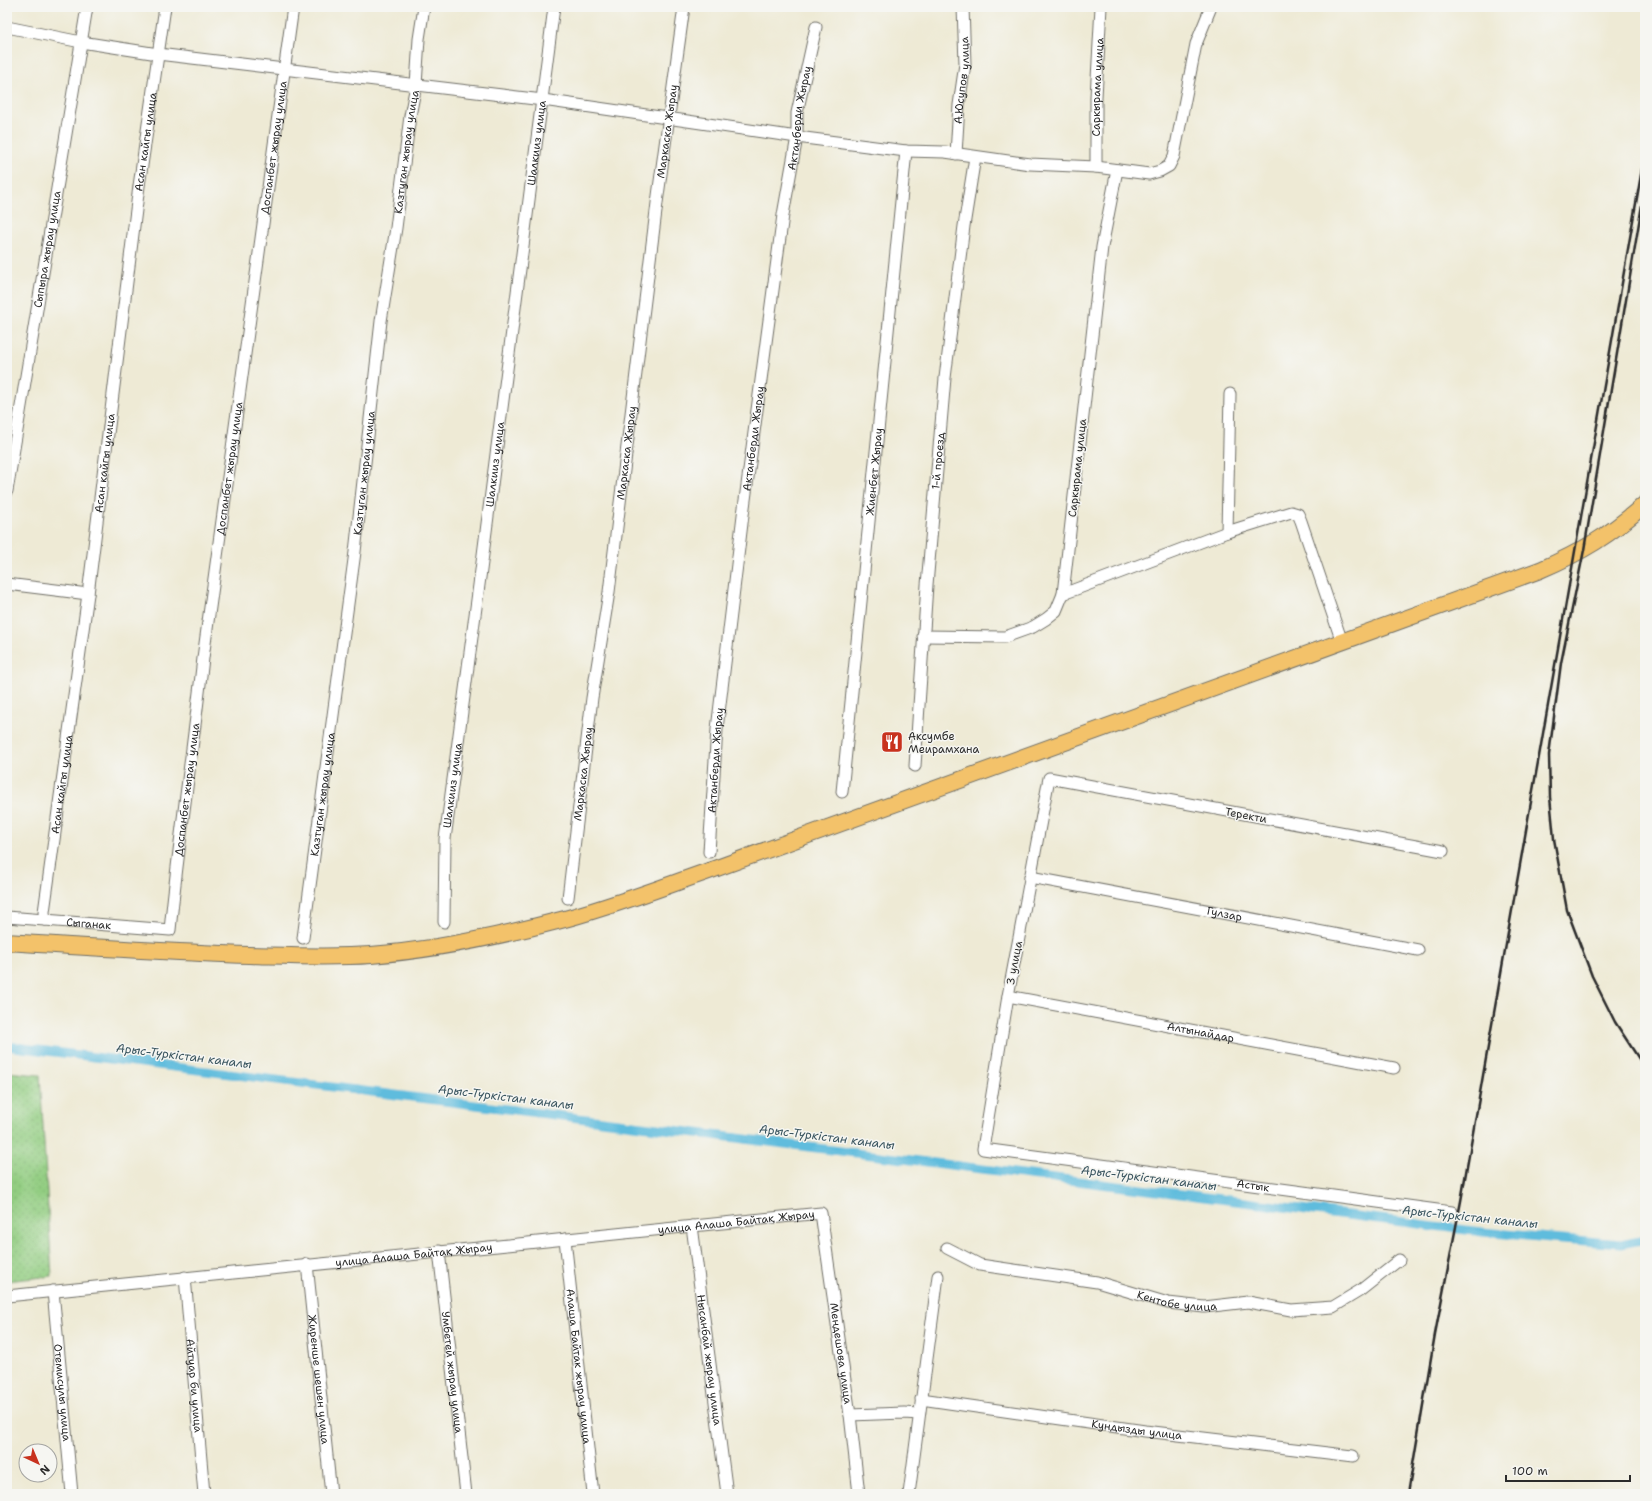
<svg xmlns="http://www.w3.org/2000/svg" width="1652" height="1501" font-family="'Shantell Sans',sans-serif">
	<defs>
		<pattern id="park-dots" width="8" height="8" patternUnits="userSpaceOnUse"><rect width="8" height="8" fill="#92cd81"/><path d="M2 2h.1M6 6h.1" fill="none" stroke="#7eb070" stroke-width="1.8" stroke-linecap="round"/></pattern>
	</defs>
	<rect width="100%" height="100%" fill="#f6f6f2"/>
	<filter id="ink" filterUnits="userSpaceOnUse"><feTurbulence type="fractalNoise" baseFrequency=".025" numOctaves="2"/><feDisplacementMap in="SourceGraphic" scale="8" xChannelSelector="R" yChannelSelector="G"/><feConvolveMatrix kernelMatrix="1 2 1 2 8 2 1 2 1" color-interpolation-filters="sRGB"/></filter>
	<filter id="wash" filterUnits="userSpaceOnUse"><feTurbulence type="fractalNoise" baseFrequency=".012" numOctaves="4" result="noise"/><feDisplacementMap in="SourceGraphic" scale="16" xChannelSelector="R" yChannelSelector="G"/><feGaussianBlur stdDeviation="0.9" result="paint"/><feColorMatrix in="noise" values="0 0 0 0 0 0 0 0 0 0 0 0 0 0 0 0 0 1.4 0 .05"/><feComposite in="paint" operator="in"/></filter>
	<g filter="url(#wash)">
		<rect width="100%" height="100%" fill="#eeead5"/>
		<path fill="url(#park-dots)" stroke="#5e7c56" d="M7,1072L40,1075L52,1276L7,1281Z"/>
		<g fill="none" stroke-linecap="round" stroke-linejoin="round">
			<path stroke="#5fbcdd" stroke-width="9" d="M7,1046L1482,1232L1621,1244L1645,1239"/>
		</g>
	</g>
	<g filter="url(#ink)">
		<g fill="none" stroke-linecap="round" stroke-linejoin="round">
			<g stroke="#6f6e66" stroke-width="13">
				<g id="minor">
					<path d="M7,27L81,42L158,54L543,100L797,137L906,151L945,152L1030,164L1096,167L1149,174L1160,171L1169,166L1174,156L1196,44L1211,7"/>
					<path id="s1" d="M956,154L959,105L965,64L963,7"/>
					<path id="s2" d="M1096,167V97L1101,7"/>
					<path d="M1117,170L1102,247L1063,594L1227,532L1291,512L1298,514L1301,521L1342,642"/>
					<path id="s3" d="M7,491L87,7"/>
					<path d="M1227,532L1230,394"/>
					<path d="M7,584L88,594"/>
					<path d="M923,636L1005,637L1033,627L1046,619L1056,611L1063,594"/>
					<path id="s4" d="M915,766L927,585L945,378L964,226L975,157"/>
					<path id="s5" d="M842,792L906,151"/>
					<path id="s6" d="M1443,851L1049,778L1008,996L983,1149L1452,1212"/>
					<path id="s7" d="M709,852L717,729L743,515L783,215L797,137V113L816,27"/>
					<path id="s8" d="M1030,877L1418,950"/>
					<path id="s9" d="M568,898L592,698L609,592L657,203L684,7"/>
					<path id="s10" d="M7,917L170,930C179,839 193,749 203,658L293,7"/>
					<path id="s11" d="M45,920L44,912L88,594L139,186L165,7"/>
					<path id="s12" d="M444,922L445,839L481,570L554,7"/>
					<path id="s13" d="M303,938L355,552L381,321L396,228L410,116L416,85L419,39L424,7"/>
					<path id="s14" d="M1008,996L1394,1068"/>
					<path id="s15" d="M692,1226L727,1494"/>
					<path id="s16" d="M565,1239L593,1494"/>
					<path id="s17" d="M947,1248L980,1265L1097,1282L1168,1303L1204,1307L1248,1302L1291,1310L1333,1307L1361,1290L1399,1260"/>
					<path id="s18" d="M439,1251L466,1494"/>
					<path id="s19" d="M307,1264L331,1494"/>
					<path id="s20" d="M185,1277L204,1494"/>
					<path id="s21" d="M53,1291L72,1494"/>
					<path id="s22" d="M7,1296L821,1213L850,1415L859,1494"/>
					<path id="s23" d="M921,1399L1145,1431L1353,1456"/>
					<path d="M850,1415L904,1413L919,1414"/>
					<path d="M909,1494L938,1276"/>
				</g>
			</g>
			<g stroke="#6f6e66" stroke-width="18">
				<path id="highway" d="M7,942C88,947 168,952 249,955C290,956 331,958 371,955C433,950 496,937 557,921C608,908 657,889 706,872L1540,570C1582,552 1610,535 1645,504"/>
			</g>
			<use href="#minor" stroke="#fff" stroke-width="11"/>
			<use href="#highway" stroke="#f3c26a" stroke-width="16"/>
			<path stroke="#2b2b2b" stroke-width="2.5" d="M1645,187L1584,550L1561,663L1549,755L1550,797L1554,839L1567,910L1592,976L1615,1022L1645,1068
				M1408,1494L1435,1334L1461,1201L1645,152"/>
		</g>
	</g>
	<defs>
		<g id="restaurant-square" transform="scale(1.15)"><rect x="-9" y="-9" width="18" height="18" rx="4" fill="#c8321e" stroke="#f6f6f2"/><path d="M-5-6h1v4h1v-4h1v4h1v-4h1v5L-1.5 .5V6h-2V.5L-5-1ZM5-6V6H3V1.5H1.5Q1.5-4 5-6Z" fill="#fff"/></g>
	</defs>
	<g fill-rule="evenodd">
		<use href="#restaurant-square" x="892" y="742"/>
	</g>
	<g text-anchor="middle" stroke-width="3" stroke-linejoin="round" paint-order="stroke">
		<g font-size="11" fill="#2b2b2b" stroke="#f6f6f2">
			<text dy="4" stroke="none"><textPath href="#s1" startOffset="74">А.Юсупов улица</textPath></text>
			<text dy="4" stroke="none"><textPath href="#s2" startOffset="80">Саркырама улица</textPath></text>
			<text dy="4" stroke="none"><textPath href="#s7" startOffset="740">Актанберди Жырау</textPath></text>
			<text dy="4" stroke="none"><textPath href="#s9" startOffset="773">Маркаска Жырау</textPath></text>
			<text dy="4" stroke="none"><textPath href="#s11" startOffset="785">Асан кайгы улица</textPath></text>
			<text dy="4" stroke="none"><textPath href="#s12" startOffset="785">Шалкииз улица</textPath></text>
			<text dy="4" stroke="none"><textPath href="#s10" startOffset="953">Доспанбет жырау улица</textPath></text>
			<text dy="4" stroke="none"><textPath href="#s13" startOffset="793">Казтуган жырау улица</textPath></text>
			<text dy="4" stroke="none"><textPath href="#s3" startOffset="245">Сыпыра жырау улица</textPath></text>
			<text dy="4" stroke="none"><textPath href="#s7" startOffset="416">Актанберди Жырау</textPath></text>
			<text dy="4" stroke="none"><textPath href="#s9" startOffset="449">Маркаска Жырау</textPath></text>
			<text dy="4" stroke="none"><textPath href="#s4" startOffset="306">1-й проезд</textPath></text>
			<text dy="4" stroke="none"><textPath href="#s11" startOffset="461">Асан кайгы улица</textPath></text>
			<text dy="4" stroke="none"><textPath href="#s12" startOffset="461">Шалкииз улица</textPath></text>
			<text dy="4" stroke="none"><textPath href="#s10" startOffset="629">Доспанбет жырау улица</textPath></text>
			<text transform="translate(1077 468) rotate(-84)" y="4">Саркырама улица</text>
			<text dy="4" stroke="none"><textPath href="#s5" startOffset="322">Жиенбет Жырау</textPath></text>
			<text dy="4" stroke="none"><textPath href="#s13" startOffset="469">Казтуган жырау улица</textPath></text>
			<text dy="4" stroke="none"><textPath href="#s7" startOffset="92">Актанберди Жырау</textPath></text>
			<text dy="4" stroke="none"><textPath href="#s9" startOffset="125">Маркаска Жырау</textPath></text>
			<text dy="4" stroke="none"><textPath href="#s11" startOffset="137">Асан кайгы улица</textPath></text>
			<text dy="4" stroke="none"><textPath href="#s12" startOffset="137">Шалкииз улица</textPath></text>
			<text dy="4" stroke="none"><textPath href="#s10" startOffset="305">Доспанбет жырау улица</textPath></text>
			<text dy="4" stroke="none"><textPath href="#s13" startOffset="145">Казтуган жырау улица</textPath></text>
			<text transform="translate(1246 815) rotate(11)" y="4">Теректи</text>
			<text dy="4" stroke="none"><textPath href="#s8" startOffset="198">Гулзар</textPath></text>
			<text dy="4" stroke="none"><textPath href="#s10" startOffset="82">Сыганак</textPath></text>
			<text transform="translate(1014 963) rotate(-79)" y="4">3 улица</text>
			<text dy="4" stroke="none"><textPath href="#s14" startOffset="196">Алтынайдар</textPath></text>
			<text dy="4" stroke="none"><textPath href="#s6" startOffset="1050">Астык</textPath></text>
			<text dy="4" stroke="none"><textPath href="#s22" startOffset="733">улица Алаша Байтақ Жырау</textPath></text>
			<text dy="4" stroke="none"><textPath href="#s22" startOffset="409">улица Алаша Байтақ Жырау</textPath></text>
			<text dy="4" stroke="none"><textPath href="#s17" startOffset="238">Кентобе улица</textPath></text>
			<text dy="4" stroke="none"><textPath href="#s22" startOffset="960">Мендешова улица</textPath></text>
			<text dy="4" stroke="none"><textPath href="#s15" startOffset="135">Нысанбай жырау улица</textPath></text>
			<text dy="4" stroke="none"><textPath href="#s16" startOffset="128">Алаша Байтак жырау улица</textPath></text>
			<text dy="4" stroke="none"><textPath href="#s18" startOffset="122">Умбетей жырау улица</textPath></text>
			<text dy="4" stroke="none"><textPath href="#s19" startOffset="116">Жиренше шешен улица</textPath></text>
			<text dy="4" stroke="none"><textPath href="#s20" startOffset="109">Айтуар би улица</textPath></text>
			<text dy="4" stroke="none"><textPath href="#s21" startOffset="102">Отемисулы улица</textPath></text>
			<text dy="4" stroke="none"><textPath href="#s23" startOffset="218">Кундызды улица</textPath></text>
		</g>
		<g font-size="11" fill="#2b2b2b" stroke="#f6f6f2" text-anchor="start">
			<text x="908" y="740">Аксумбе<tspan x="908" dy="13">Меирамхана</tspan></text>
		</g>
		<g font-size="12" font-style="italic" fill="#3b5660" stroke="#f6f6f2">
			<text transform="translate(184 1056) rotate(7)" y="4">Арыс-Түркістан каналы</text>
			<text transform="translate(506 1097) rotate(7)" y="4">Арыс-Түркістан каналы</text>
			<text transform="translate(827 1137) rotate(7)" y="4">Арыс-Түркістан каналы</text>
			<text transform="translate(1149 1178) rotate(7)" y="4">Арыс-Түркістан каналы</text>
			<text transform="translate(1470 1217) rotate(6)" y="4">Арыс-Түркістан каналы</text>
		</g>
	</g>
	<rect width="1652" height="1501" fill="none" stroke="#f6f6f2" stroke-width="24"/>
	<g transform="translate(38 1463) rotate(136)"><circle r="19" fill="#f6f6f2" stroke="#a5a5a2"/>
	<path d="M0-3L7 15L0 10L-7 15Z" fill="#c8321e"/>
	<text y="-6" font-size="11" font-weight="bold" text-anchor="middle" fill="#2b2b2b">N</text>
	</g>
	<path d="M1506 1475v6h124v-6" fill="none" stroke="#2b2b2b" stroke-width="2"/>
	<text x="1512" y="1475" font-size="12" fill="#2b2b2b" stroke="#f6f6f2" stroke-width="3" paint-order="stroke">100 m</text>
</svg>
